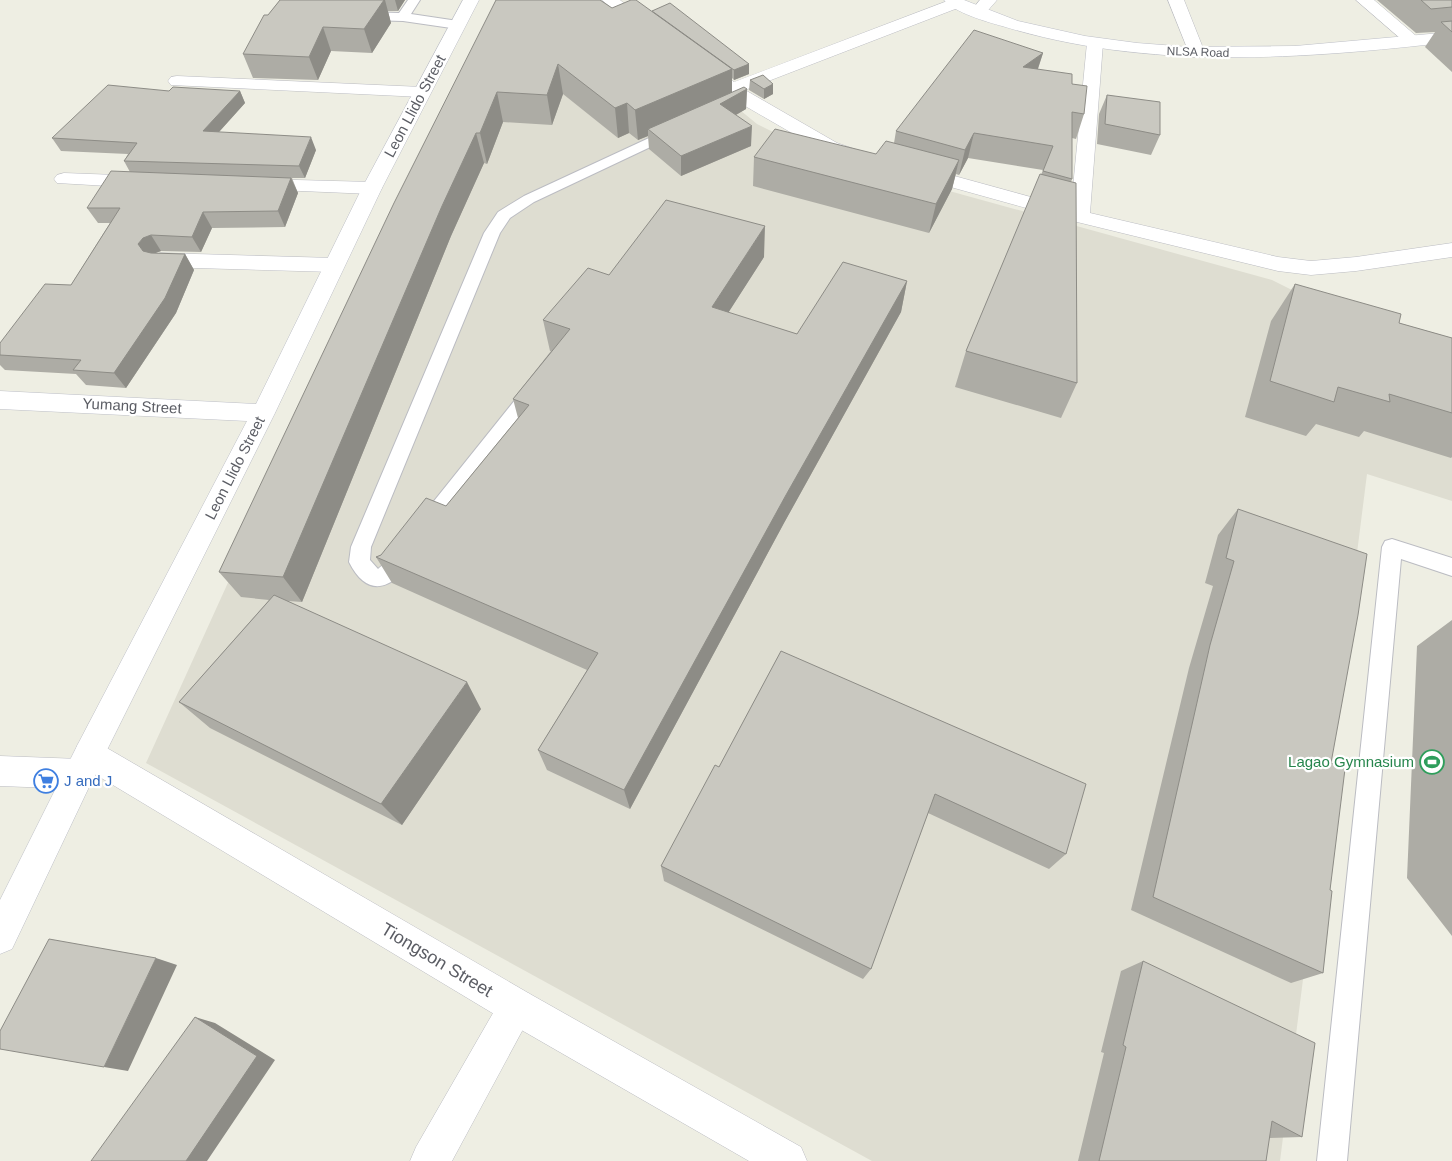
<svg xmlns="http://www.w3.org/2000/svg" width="1452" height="1161" font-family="Arial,sans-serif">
	<rect width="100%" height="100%" fill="#eeeee3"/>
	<path fill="#deddd1" d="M504,0L713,88L757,124L819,155L1272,280L1376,332L1452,358V501L1367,474L1280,1161H872L146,763L387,233Z"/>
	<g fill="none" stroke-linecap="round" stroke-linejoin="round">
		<g stroke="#bbbcc2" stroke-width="2">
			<path id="service" d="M408,0H420L411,14L458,21L464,25L458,29L403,21L367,20L361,16L367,12L399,13Z
				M675,126L680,127L682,130L680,133L534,202L510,218L500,233L371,547L370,560L378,569C391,560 393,539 412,546L415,552C399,585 370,604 349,562L351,547L484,233L498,212L524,196Z
				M533,383L539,385L542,390L539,395L432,533L425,535L418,533L415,527L418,521L527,385Z
				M1392,539L1452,558V576L1401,559L1347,1161H1317L1382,547L1385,541Z"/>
		</g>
		<g stroke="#bbbcc2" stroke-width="1">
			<path id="minor" d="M602,0H620L654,28L652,31H640Z
				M950,0H963L965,3L963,6L745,90L837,143L857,150L859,154L857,158L850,160L823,151L740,103L692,67L695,63C709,60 723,74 734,82Z
				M980,0H997L984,15H972L970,12Z
				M1168,0H1184L1205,53L1203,57H1191L1189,53Z
				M1356,0H1374L1422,41L1420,45H1408Z
				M1095,38L1101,39L1103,43L1090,213L1278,257L1311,261L1356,257L1452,243V257L1356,271L1311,275L1278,271L1073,221L911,176L908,172L911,168L918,166L1071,208L1087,43L1089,39Z
				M177,76L422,87L428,88L431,92L428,96L422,97L171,85L168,81L171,77Z
				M64,173L143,176L150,178L153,182L150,186L143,188L57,183L54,179L57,175Z
				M259,179L372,182L379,184L382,188L379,192L372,194L252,189L249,185L252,181Z
				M161,253L334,258L341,260L345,265L341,270L334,272L161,267L154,265L150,260L154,255Z
				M0,756L80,759L91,763L96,774L91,785L80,789L0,786Z
				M517,989L530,994L535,1007L452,1161H410L416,1147L504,994Z"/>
		</g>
		<g stroke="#bbbcc2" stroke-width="1">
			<path id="tertiary" d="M89,739L100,744L530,994L801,1147L807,1161H749L504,1020L78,764L74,754L78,744Z"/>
		</g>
		<g stroke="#bdbfc7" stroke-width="1">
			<path id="secondary" d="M463,0H479L382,188L275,413L100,764L12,949L0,954V900L78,744L247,421L0,409V391L256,404L362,188Z
				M944,0H964L1018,21L1085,36L1137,43L1189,47L1295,46L1452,32V42C1302,59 1149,71 1002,26C987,22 953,12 944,0Z"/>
		</g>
		<use href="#service" fill="#fff" fill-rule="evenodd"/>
		<use href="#minor" fill="#fff" fill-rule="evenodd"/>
		<use href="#tertiary" fill="#fff" fill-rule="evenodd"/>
		<use href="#secondary" fill="#fff" fill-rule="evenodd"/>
	</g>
	<path fill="#adaca5" d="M280,0H405L398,11H388L391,23L372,53L331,51L318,80L253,78L243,54L268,15Z
		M496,0L652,12L749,64V74L734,80L732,78V93L747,89L746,109L736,115L751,146L681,176L649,149L648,136L638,140L629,133L618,138L563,94L552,125L503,122L487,164L484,163L451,236L302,602L288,601L481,709L402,825L210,728L179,702L269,600L241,597L219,572Z
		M1377,0H1452V72L1425,47L1435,32L1416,33Z
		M1043,53L1038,69L1072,84L1084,114L1076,139L1072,138V179L1071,182L1077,383L1061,418L955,387L966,351L1043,170L968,158L959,175L956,174L952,189L929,233L753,186L754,157L876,154L894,143L896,131Z
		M750,80L773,84V94L764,99L749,90Z
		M169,91H240L245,103L219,132L316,150L305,178H292L298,193L285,227L212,228L201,252L161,251L154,253L185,254L194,270L176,313L126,388L86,385L76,374L5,370L0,365V343L71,285L110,223H98L87,208L130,172L124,161L128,154L61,151L52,138Z
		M1107,95L1160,135L1151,155L1097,144L1099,114Z
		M764,257L728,313L797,334L907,281L901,312L784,523L630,809L547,770L538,750L587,670L392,583L376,557L381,555L446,506L518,418L513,399L551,351H550L543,320L609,275Z
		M1295,284L1399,323L1452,338V457L1451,458L1364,431L1359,437L1316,424L1306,436L1245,417L1271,321Z
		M1238,509L1331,763L1330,890L1323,973L1291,983L1131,910L1189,668L1213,586L1205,583L1218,535Z
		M1452,620V936L1407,878L1417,646Z
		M781,651L1066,854L1049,869L928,813L871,969L863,979L664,881L661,866L719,767Z
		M1143,961L1302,1137L1269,1138L1266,1161H1078L1104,1053L1101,1052L1121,971Z"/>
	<path fill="#8d8c86" d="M384,0H385L391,23L372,53L364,29Z
		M395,0H405L398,11Z
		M323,27L331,51L318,80L309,57Z
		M1043,53L1035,77L1023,67Z
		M558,64L563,94L552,125L547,95Z
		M749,64V74L734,80V70Z
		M732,69V97L747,89L746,109L720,124L648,129V136L638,140L635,110Z
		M773,84V94L764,99V89Z
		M240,91L245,103L209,143L203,131Z
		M497,92L503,122L487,164L480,133Z
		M627,103L629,133L618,138L615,108Z
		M752,126L751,146L681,176V156Z
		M476,133L484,163L451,236L302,602L283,577L442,206Z
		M974,133L968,158L959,175L965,150Z
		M311,137L316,150L305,178L299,166Z
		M959,160L952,189L929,233L936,204Z
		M291,178L298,193L285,227L278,211Z
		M203,212L212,228L201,252L192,237Z
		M765,226L764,257L712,338V307Z
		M151,235L161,251L153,254L148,260L138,244L143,238Z
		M185,254L194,270L176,313L126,388L114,373Z
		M907,281L901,312L784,523L630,809L624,790L786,495Z
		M467,682L481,709L402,825L381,804Z
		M156,958L177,965L128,1071L104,1067Z
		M195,1017L215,1023L275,1060L207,1161H186Z"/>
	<path fill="#c9c8c0" stroke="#8d8c86" d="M280,0H384L364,29L323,27L309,57L243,54L264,15H268Z
		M496,0H600L612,8L631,0H636L732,69L635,110L627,103L615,108L558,64L547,95L497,92L480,133H476L442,206L283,577L219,572L394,203Z
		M1421,0H1452V7L1431,9Z
		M670,3L749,64L734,70L652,11Z
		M1452,21V32L1441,22Z
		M974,30L1043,53L1023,67L1072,74V84L1087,86L1084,114L1072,112V179L1043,171L1053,146L974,133L965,150L896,131Z
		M763,75L773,84L764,89L750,80Z
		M108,85L169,91L173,87L240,91L203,131L311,137L299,166L124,161L137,143L52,138Z
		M744,87L747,89L720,104L752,126L681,156L648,129Z
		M1107,95L1160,102V135L1105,124Z
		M775,129L876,154L886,141L959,160L936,204L754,157Z
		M111,171L291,178L278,211L203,212L192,237L151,235L143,238L138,244L143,251L151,253L185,254L165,298L114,373L73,370L81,360L0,355V343L45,284L71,285L120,208H87Z
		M1040,174L1076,183L1077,383L966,351Z
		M666,200L765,226L712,307L797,334L843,262L907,281L786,495L624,790L538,750L598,653L376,557L381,555L426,498L446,506L529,405L513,399L570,329L543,320L588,268L609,275Z
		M1295,284L1401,314L1399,323L1452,338V413L1389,394L1390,402L1338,387L1334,402L1270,381Z
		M1238,509L1367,554L1358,615L1331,763L1345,769L1330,890L1332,891L1323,973L1153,897L1210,645L1234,561L1226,558Z
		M274,595L467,682L381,804L179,702Z
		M781,651L1086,784L1066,854L935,794L871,969L661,866L715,765L719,767Z
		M49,939L156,958L104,1067L0,1049V1031Z
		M1143,961L1315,1043L1302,1137L1272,1121L1266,1161H1099L1126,1047L1123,1045Z
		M195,1017L257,1056L186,1161H91Z"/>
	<defs>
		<g id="stadium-ring" transform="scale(1.25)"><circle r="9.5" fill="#fff" stroke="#2e9e5b" stroke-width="1.5"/><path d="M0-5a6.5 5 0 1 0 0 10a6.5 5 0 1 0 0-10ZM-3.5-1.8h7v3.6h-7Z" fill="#2e9e5b"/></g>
		<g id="supermarket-ring" transform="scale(1.25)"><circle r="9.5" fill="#fff" stroke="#3f7fe0" stroke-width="1.5"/><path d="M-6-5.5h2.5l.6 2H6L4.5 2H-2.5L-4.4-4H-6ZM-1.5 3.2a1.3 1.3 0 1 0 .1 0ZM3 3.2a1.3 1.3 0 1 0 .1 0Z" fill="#3f7fe0"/></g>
	</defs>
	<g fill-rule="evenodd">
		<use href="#stadium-ring" x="1432" y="762"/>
		<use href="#supermarket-ring" x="46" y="781"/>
	</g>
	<g text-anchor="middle" stroke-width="4.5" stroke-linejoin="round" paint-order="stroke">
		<g font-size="12" fill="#5b5d64" stroke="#fff">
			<text transform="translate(1198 52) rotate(2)" y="4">NLSA Road</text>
		</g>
		<g font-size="15" fill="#5b5d64" stroke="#fff">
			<text transform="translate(415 106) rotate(-62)" y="5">Leon Llido Street</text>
			<text transform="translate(132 406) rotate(3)" y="5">Yumang Street</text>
			<text transform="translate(235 468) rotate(-63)" y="5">Leon Llido Street</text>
		</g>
		<g font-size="15" fill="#27864d" stroke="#fff" text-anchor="end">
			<text x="1414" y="767">Lagao Gymnasium</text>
		</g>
		<g font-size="15" fill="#366cbe" stroke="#fff" text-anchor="start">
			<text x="64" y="786">J and J</text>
		</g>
		<g font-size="18" fill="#5b5d64" stroke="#fff">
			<text transform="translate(437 960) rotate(31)" y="6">Tiongson Street</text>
		</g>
	</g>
</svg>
